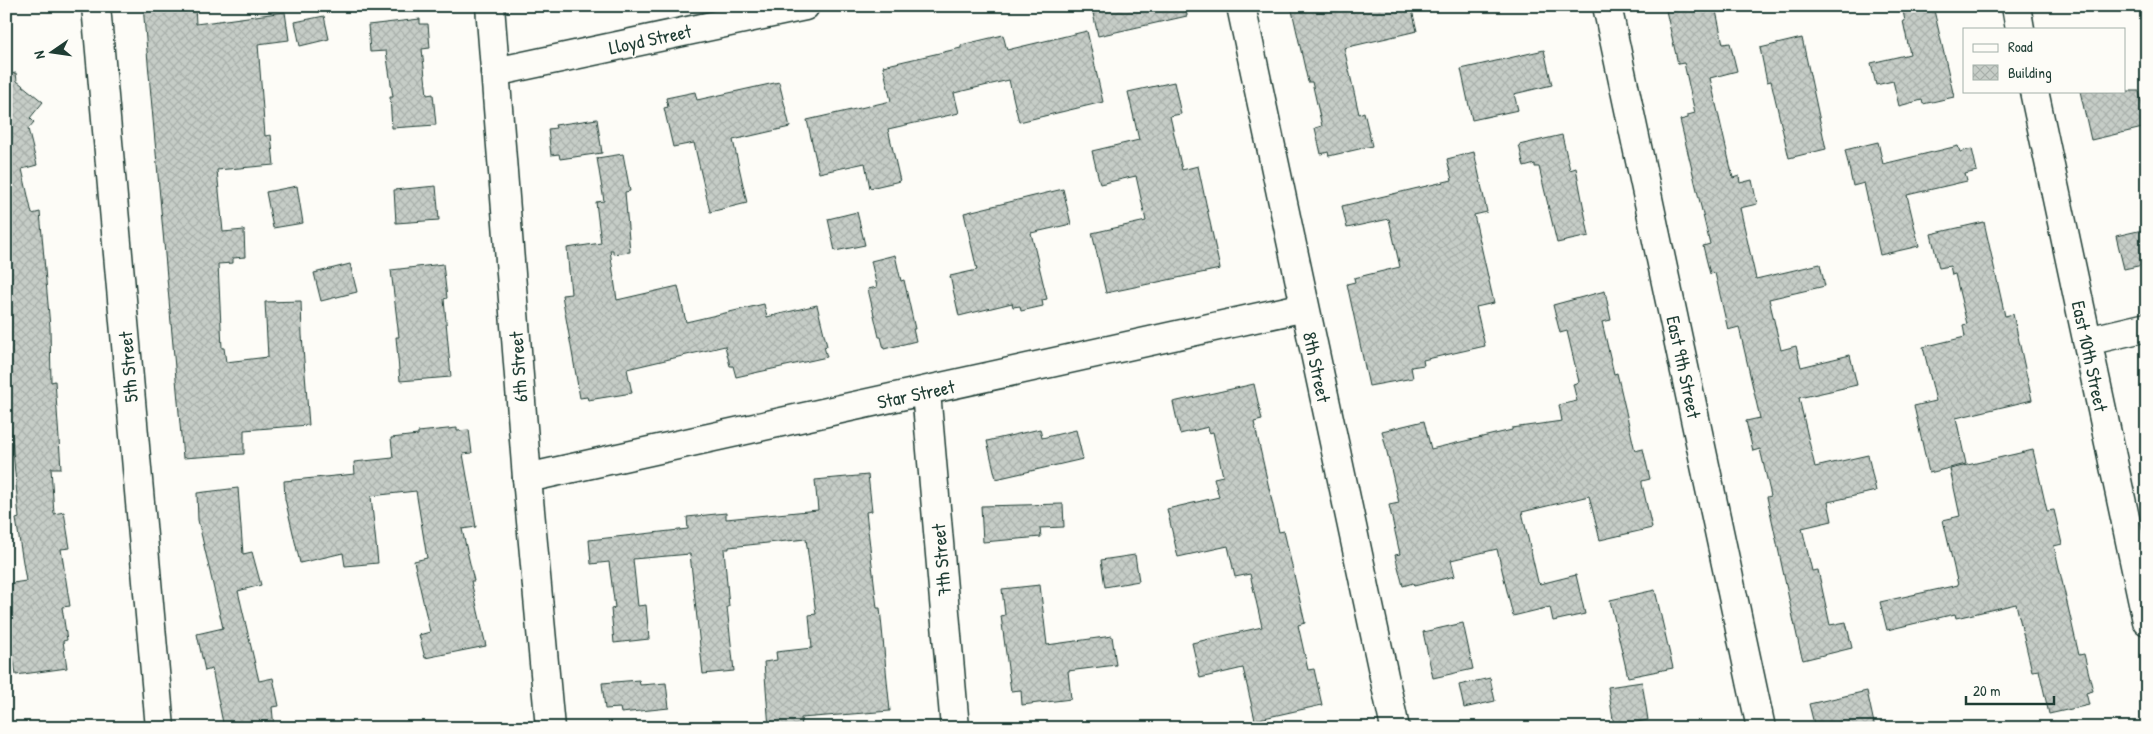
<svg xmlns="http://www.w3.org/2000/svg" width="2153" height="734" font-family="'Patrick Hand',sans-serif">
	<defs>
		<pattern id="building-cross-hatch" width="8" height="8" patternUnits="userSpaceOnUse" patternTransform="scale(1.25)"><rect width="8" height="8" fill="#c6cdc7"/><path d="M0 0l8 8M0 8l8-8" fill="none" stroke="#aab1ac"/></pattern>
	</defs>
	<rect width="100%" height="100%" fill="#fdfcf7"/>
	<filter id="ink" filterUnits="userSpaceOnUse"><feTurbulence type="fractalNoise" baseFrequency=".02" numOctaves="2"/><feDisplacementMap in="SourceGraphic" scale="10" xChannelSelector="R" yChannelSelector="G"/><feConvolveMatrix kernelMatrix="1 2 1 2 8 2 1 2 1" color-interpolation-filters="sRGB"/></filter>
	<g filter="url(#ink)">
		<path fill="url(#building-cross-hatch)" stroke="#1f3d34" d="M143,6H195L196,24L285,12L289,40L258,44L265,136L271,135L274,165L217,170L223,232L244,230L245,257L233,258V263L218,264L222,348H224L226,362L268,357L265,302L301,301L302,335L309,425L244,430V454L183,458Z
			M1110,6H1186L1187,16L1098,36L1093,13L1111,9Z
			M1291,6H1411L1417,31L1344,48L1359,114L1364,112L1372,146L1329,156L1328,152L1321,154L1315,128L1322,126L1312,82H1308Z
			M1665,6H1715L1723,44L1730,43L1737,71L1710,78L1733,178L1739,176L1740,183L1752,180L1757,204L1740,208L1756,279L1820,264L1825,286L1769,299L1781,350L1796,346L1801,367L1850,355L1857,385L1799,398L1815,467L1868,455L1876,491L1828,502L1832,521L1802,528L1812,571L1818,570L1830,625L1846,622L1852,648L1803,660L1800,650L1767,497L1771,496L1760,449L1753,451L1746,421L1760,418L1739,327L1728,330L1715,273L1710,274L1703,246L1710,244L1680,120L1688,118V115L1695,113L1684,63L1678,64Z
			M1902,6H1933L1954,97L1923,104L1922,100L1899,106L1893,81L1876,85L1871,63L1910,54L1903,21H1905Z
			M324,16L329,39L300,46L295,22Z
			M420,19V24H428L430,48L422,49L427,95L433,94L436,125L392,128L390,97H393L386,51L370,52L368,25Z
			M1087,31L1103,102L1019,122L1009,80L954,93L959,113L888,129L900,181L870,188L865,163L819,173L807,120L891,101L883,66L961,48V45L1003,35L1007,50Z
			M1802,38L1826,149L1789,158L1771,81L1767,82L1760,48Z
			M1544,50L1552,85L1514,94L1518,110L1472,120L1461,69Z
			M6,71L9,74L16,73L17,81L43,102L30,118L34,122L28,129L37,165L22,169L32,214L40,212L50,327L51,382L55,381L61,468H51L54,514L64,512L70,548L61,549L70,606L62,607L67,640L63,641L67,668L16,675L6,609V584L26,581L16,519L19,518L10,417H6Z
			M779,82L790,127L733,140L747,203L710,212L694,143L673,147L664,108L668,107L666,98L695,92L697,100Z
			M1174,82L1181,114L1170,116L1182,170L1198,166L1220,269L1106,293L1092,233L1146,221L1136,176L1100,184L1092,151L1139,140L1128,92Z
			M2080,91H2139L2147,127L2091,140Z
			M597,119L602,153L560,159L559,154L551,155L548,129L556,128L555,125Z
			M1562,135L1570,170L1576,168L1589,236L1557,243L1539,167H1535V164L1524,167L1519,145Z
			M1878,142L1883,164L1958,146L1960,152L1972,149L1977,171L1965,174L1967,181L1907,195L1919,246L1880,255L1864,183L1853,186L1845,150Z
			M1474,152L1487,212L1474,215L1494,303L1476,307L1485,346L1423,360L1424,365L1411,367L1413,378L1369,386L1347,284L1355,282L1354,278L1400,267L1389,219L1347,228L1342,206L1452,180L1447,159Z
			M623,154L630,191L625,192L630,252L613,254V250H610L617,300L678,286L686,322L764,304L767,317L817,305L827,346L824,347L827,357L736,377L733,366H730L725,346L627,369L632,393L588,400L587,397L580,398L562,295L571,294L567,248L601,243L596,202L604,201L597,158Z
			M297,186L303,223L273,228L266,192Z
			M436,186L439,220L396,223L394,190Z
			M1063,189L1071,224L1031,233L1047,299L1042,300L1043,306L1021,311L1020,306L1013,307L1012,303L959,316L950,276L977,270L964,213Z
			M857,212L865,245L835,251L828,219Z
			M1984,222L2005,316L2013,314L2032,400L1956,418L1966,464L1929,473L1914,406L1936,401L1923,347L1965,337L1963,325L1967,324L1955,274L1952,275L1950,266L1939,268L1931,234Z
			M2147,229V264L2124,269L2116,236Z
			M895,255L901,281L904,280L915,329H913L916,341L884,349L881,337H879L868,289L877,287L871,261Z
			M350,264L357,292L321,301L314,273Z
			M443,264L447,298L444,299L451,377L400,381L396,337H399L391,270Z
			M1605,291L1611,320L1602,322L1614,374L1617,373L1635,451L1643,449L1650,479L1642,481V484L1652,528L1600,540L1589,496L1522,512L1538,582L1540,584L1576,575L1585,614L1553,621L1550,607L1513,616L1497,549L1451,560L1455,576L1414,586L1413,583L1403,586L1395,555L1400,554L1389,505L1399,503L1382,431L1424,421L1431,449L1512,430V428L1562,421L1559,405L1577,401L1573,384L1579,382L1567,331L1560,333L1553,305Z
			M1254,384L1262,420L1254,422L1279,532L1284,531L1305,623L1298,625L1308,670L1314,669L1322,705L1255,720L1243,668L1200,678L1192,643L1262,627L1250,574L1235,577L1228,546L1178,557L1167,509L1219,497L1214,478L1223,476L1213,432L1209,433L1208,427L1180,434L1173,402Z
			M457,428V431L469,430L472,453L463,454L476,527L462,529L474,581H471L486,646L425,658L419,635L430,632L414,561L427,558L416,491L371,496L378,563L345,566L343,553L300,563L285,499L284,481L355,474L354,462L393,458L391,438L418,435V432Z
			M1040,429L1042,438L1076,430L1083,459L996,479L987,441Z
			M2033,450L2047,511L2054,510L2062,544L2054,546L2079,655L2084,654L2093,691L2086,693L2089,705L2049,714L2039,670L2032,671L2016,604L1956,618L1955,614L1887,630L1880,602L1958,585L1943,520L1960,516L1950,469Z
			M868,475L872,511L866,512L877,608H880L890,711L801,718L802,728H769L764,662L777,660L776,652L812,648L809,615L816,614L806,539L729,547V549H724L729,607H727L734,671L703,674L690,554L633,559L638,606L646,605L649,639L614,643L611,609L615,608L609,562L591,564L589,540L688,529L687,517L726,513V519L818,510L815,480Z
			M238,488L243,554L252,552L261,585L238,591L259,681L273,678L279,706L272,707L274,728H224L212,669L205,671L197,634L223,628L198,520L197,493Z
			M1063,504L1064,527L1040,528L1041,537L983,542L981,506Z
			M1135,555L1139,581L1105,587L1101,560Z
			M1040,585L1047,645L1112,636L1116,665L1068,671L1071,699L1022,705L1021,690L1011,691L1001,616L1005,615L1002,589Z
			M1655,590L1673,668L1628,677L1610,600Z
			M1463,623L1473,669L1433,678L1423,632Z
			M1490,678L1495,701L1464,708L1459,685Z
			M639,680L640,685L666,683L669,708L621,713L620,708L605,709L602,683Z
			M1642,682L1648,720L1614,726L1608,687Z
			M1867,691L1875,728H1815L1809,704Z"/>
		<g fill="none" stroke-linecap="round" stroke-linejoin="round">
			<g stroke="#1f3d34" stroke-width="31">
				<path id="minor" d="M96,6L160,728
					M1241,6L1395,728
					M1607,6L1761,728
					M2016,6L2020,29
					M495,72L805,6
					M2034,91L2147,621
					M2087,341L2147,327
					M926,392L955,728
					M527,478L1305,307"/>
			</g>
			<g stroke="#1f3d34" stroke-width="31">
				<path id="secondary" d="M490,6L527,478L550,728"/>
			</g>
			<use href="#minor" stroke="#fdfcf7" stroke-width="28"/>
			<use href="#secondary" stroke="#fdfcf7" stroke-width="28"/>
		</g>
	</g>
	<g text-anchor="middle" stroke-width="4" stroke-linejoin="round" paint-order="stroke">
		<g font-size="19" fill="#1f3d34" stroke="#fdfcf7">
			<text transform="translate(650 39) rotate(-12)" y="7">Lloyd Street</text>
			<text transform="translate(2090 356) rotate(78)" y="7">East 10th Street</text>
			<text transform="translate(128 367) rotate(-95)" y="7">5th Street</text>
			<text transform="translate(518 367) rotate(-94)" y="7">6th Street</text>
			<text transform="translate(1317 367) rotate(78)" y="7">8th Street</text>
			<text transform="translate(1684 367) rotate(78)" y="7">East 9th Street</text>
			<text transform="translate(916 394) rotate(-12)" y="7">Star Street</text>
			<text transform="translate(941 560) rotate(-95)" y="7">7th Street</text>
		</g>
	</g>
	<rect width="2153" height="734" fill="none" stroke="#fdfcf7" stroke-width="25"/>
	<rect x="12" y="12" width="2128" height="709" fill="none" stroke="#1f3d34" stroke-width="2" filter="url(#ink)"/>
	<rect x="1963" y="28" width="162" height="65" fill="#fdfcf7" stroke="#a4b0a9"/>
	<rect x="1973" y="44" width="25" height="8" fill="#fdfcf7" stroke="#a4b0a9"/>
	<text x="2008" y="52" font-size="15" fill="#1f3d34">Road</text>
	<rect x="1973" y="65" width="25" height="15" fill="url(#building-cross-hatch)" stroke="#a4b0a9"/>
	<text x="2008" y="78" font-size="15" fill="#1f3d34">Building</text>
	<g transform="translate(52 52) rotate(257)" stroke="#fdfcf7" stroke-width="4" paint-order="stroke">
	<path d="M0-4L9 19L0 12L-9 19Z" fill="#1f3d34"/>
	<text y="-8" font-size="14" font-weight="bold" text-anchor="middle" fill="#1f3d34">N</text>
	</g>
	<path d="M1966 696v8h88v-8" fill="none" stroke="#1f3d34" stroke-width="2.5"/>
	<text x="1973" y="696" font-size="15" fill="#1f3d34" stroke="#fdfcf7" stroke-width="4" paint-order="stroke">20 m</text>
</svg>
